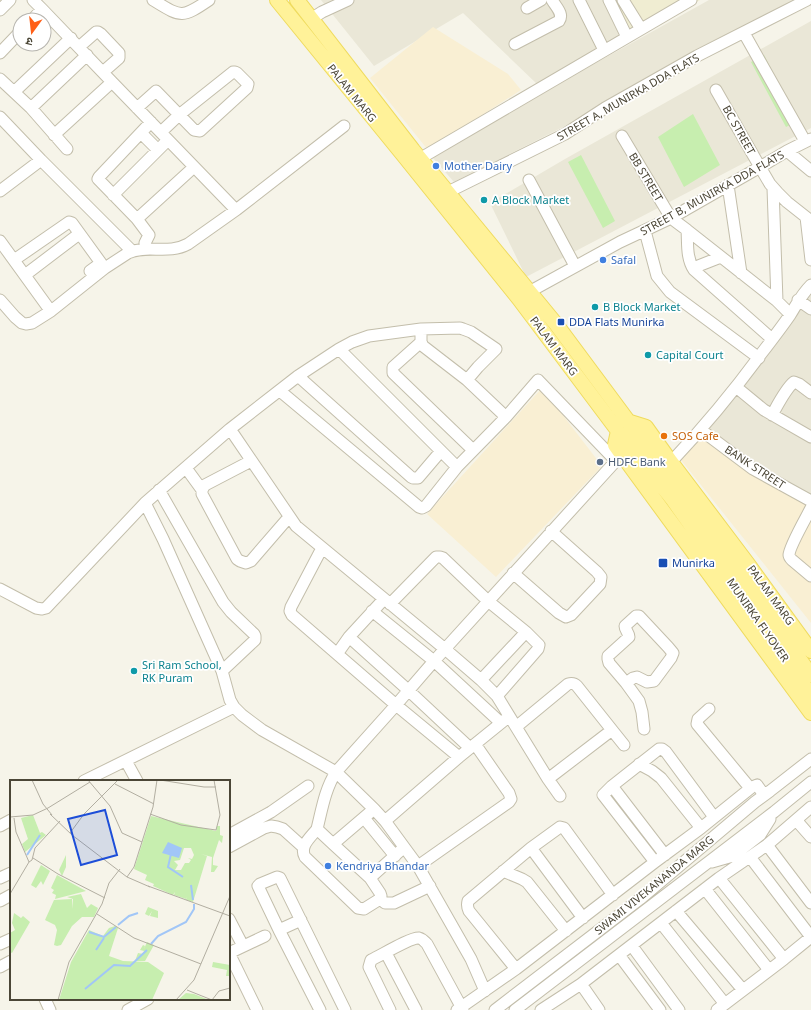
<svg xmlns="http://www.w3.org/2000/svg" width="811" height="1010" font-family="'Noto Sans','Noto Sans Devanagari',sans-serif">
	<rect width="100%" height="100%" fill="#f6f4e9"/>
	<path fill="#eae7d7" d="M321,0H604L621,37L537,84L463,13L374,66Z
		M709,0H811V2L454,182L433,158L585,69Z
		M811,21V128L526,277L490,203L565,159Z
		M811,295V498L740,460L706,432Z"/>
	<path fill="#f9efd3" d="M433,27L508,74L521,90L428,150L370,78Z
		M542,388L602,466L496,577L427,514Z
		M706,432L740,460L811,498V623L681,460Z"/>
	<path fill="#f0edd2" d="M615,0H700L634,37Z"/>
	<path fill="#c7eeaf" d="M764,55L798,121L786,127L751,62Z
		M693,114L720,165L684,187L658,137Z
		M581,155L615,221L603,228L568,162Z"/>
	<g fill="none" stroke-linecap="round" stroke-linejoin="round">
		<g stroke="#c3beab" stroke-width="13">
			<path id="minor" d="M33,0L42,9L112,82L236,210
				M153,0C181,17 181,19 209,0
				M579,0L604,50
				M609,0L627,37
				M623,0L641,29
				M527,8L541,0
				M0,10L10,0
				M311,19L322,12L348,0
				M32,20L42,9
				M744,33L805,141
				M515,44L559,21C564,14 556,7 552,0
				M79,47L96,32H98L101,34L119,53V58L103,72
				M0,53L20,32
				M0,79L31,108L67,149
				M716,90L760,167L770,184L778,193L787,202L811,221
				M14,92L71,38
				M31,108L87,55
				M137,108L156,91L194,130L200,131L247,88L248,84L237,73L235,72H233L179,115L161,132
				M0,117L41,160L132,251
				M141,133L158,150
				M54,135L112,82
				M622,136L671,218L687,230L777,301L790,314
				M787,151L811,171
				M421,158L691,0
				M529,180L575,266
				M728,185L741,273
				M773,188L777,301
				M0,191L41,160
				M448,192L565,134L605,108L697,56L807,0
				M113,195L168,140
				M806,217L811,260
				M137,219L194,167
				M687,230C688,243 686,258 694,270L772,339
				M645,231L657,276L670,292L759,358
				M0,241L47,306
				M145,243L149,235L137,219L98,179L99,177L151,122
				M14,260L69,222L72,223L101,263L90,271
				M693,268L721,257
				M25,275L79,234
				M529,292L620,242L671,218L760,167L787,151L811,139
				M0,300L15,317L22,323L26,324L32,323L51,311L105,268L128,253C147,244 168,255 188,244L236,210L344,126
				M798,300L811,309
				M421,335V342L423,346L467,380L506,417
				M421,342L393,367V373L473,450
				M339,349L457,467
				M298,376L411,477L413,478H418L441,451
				M736,387L764,410L811,437
				M280,391L419,507L422,508L426,506L457,467L506,417L538,380L616,461
				M772,415C777,406 786,388 794,382L799,384L811,393
				M230,429L296,526L445,649L481,680L497,696L548,779L560,796
				M701,430L753,469L811,501
				M251,461L205,485L202,490V494L237,559L240,561L246,563L251,561L289,517
				M671,462C703,428 733,392 761,354C771,341 781,328 790,315C797,304 801,295 811,285
				M186,468L202,490
				M159,490L223,602L231,612L254,634L255,636V640L222,671
				M145,503L163,539L222,671L230,700L234,707L242,715L262,730L336,772L374,809L385,821L418,866L471,959L485,991
				M811,508C807,516 789,547 789,555C789,557 790,558 792,560L811,576
				M322,548L291,607L290,611L292,615L396,705L459,757
				M513,573L559,613L566,617L571,615L600,584L601,577L597,572L551,531
				M0,589L36,608L42,609L46,608L145,503L230,429L298,376L339,349L352,342L369,336L421,329L460,328L463,329L471,332L496,349L478,367L467,380
				M390,604L436,557H440L443,558L488,601L526,632L539,645L538,649L497,696
				M372,611L434,661L501,723
				M636,616H639L668,647L673,653L671,658L654,681L647,682L637,677L633,678L626,683L609,663L608,659V656L629,637C629,633 625,630 625,626Z
				M349,637L408,690L470,748
				M337,654L349,637L384,599
				M481,680L526,632
				M626,683L639,701L642,712L644,729
				M709,709L698,719L697,724L750,788
				M516,727L568,684C572,683 574,683 577,686L612,730L548,779
				M612,730L624,745
				M126,761L137,781
				M639,764L652,771L661,778L701,828
				M84,781L234,707
				M612,786L665,855
				M364,818L395,856
				M796,820L811,837
				M385,821L459,757L506,719
				M0,826L11,820
				M317,829C311,837 299,846 305,857L358,908L364,909L380,899L381,896L380,893L370,878L333,844L317,829C322,809 325,789 336,772L396,705L434,661L614,463L622,455
				M229,835L271,812L308,786
				M333,844L374,809
				M767,845L811,903
				M229,847L264,828L271,826L277,827L283,829L303,847
				M531,848L583,918
				M750,857L811,937
				M655,862L603,795L612,786L659,749H662L666,752L714,817
				M712,862L733,856L760,835L770,819
				M418,866L509,802L511,799L509,793L475,744
				M503,871L522,879L527,882L566,931
				M0,878L11,873
				M370,878L400,851
				M719,878L784,959
				M705,889L769,970
				M380,899L385,903H394L430,886
				M0,901L11,895
				M676,911L743,990
				M229,919L243,946
				M661,923L725,1004
				M279,930L301,920
				M0,944L11,939
				M632,946L679,1010
				M229,953L257,1010
				M229,953L265,936
				M386,953L416,1010
				M619,955L660,1010
				M0,967L11,961
				M516,969L469,911C467,907 467,905 468,901L531,848L560,827L564,828L613,895
				M581,984L599,1010
				M45,999L50,1010
				M128,1010L148,999
				M320,1010L279,930L258,886L260,884L277,877L280,878L345,1010
				M390,1010L369,967L371,960C380,956 411,937 419,938C423,939 424,941 427,944L463,1010
				M457,1010L516,969L655,862L701,828L752,787L757,785L764,795
				M495,1010L640,899L755,802L770,791L811,759
				M515,1010L774,812L811,782
				M541,1010L581,984L719,878L767,845L811,807
				M717,1010L784,959L811,937"/>
		</g>
		<g stroke="#efdb5e" stroke-width="16">
			<path id="major" d="M277,0L404,156L519,299L618,431L673,500L811,695
				M297,0L413,150L556,324L686,499L811,675
				M630,422L646,427L671,462L748,564L811,651
				M618,431L615,445L622,455L811,713"/>
		</g>
		<use href="#minor" stroke="#fff" stroke-width="11"/>
		<use href="#major" stroke="#fff299" stroke-width="14"/>
	</g>
	<g fill="#3f7fe0" stroke="#fff" stroke-width="1.5">
		<circle cx="436" cy="166" r="4"/>
		<circle cx="603" cy="260" r="4"/>
		<circle cx="328" cy="866" r="4"/>
	</g>
	<g fill="#0f9aa8" stroke="#fff" stroke-width="1.5">
		<circle cx="484" cy="200" r="4"/>
		<circle cx="595" cy="307" r="4"/>
		<circle cx="648" cy="355" r="4"/>
		<circle cx="134" cy="671" r="4"/>
	</g>
	<g fill="#1a4fb4" stroke="#fff" stroke-width="1.5">
		<rect x="557" y="318" width="8" height="8" rx="2"/>
		<rect x="658" y="558" width="10" height="10" rx="2"/>
	</g>
	<circle fill="#e8710a" stroke="#fff" stroke-width="1.5" cx="664" cy="436" r="4"/>
	<circle fill="#5c6f8a" stroke="#fff" stroke-width="1.5" cx="600" cy="462" r="4"/>
	<g text-anchor="middle" stroke-width="3.5" stroke-linejoin="round" paint-order="stroke">
		<g font-size="11" fill="#4b4636" stroke="#fff">
			<text transform="translate(352 93) rotate(51)" y="4">PALAM MARG</text>
			<text transform="translate(628 97) rotate(-30)" y="4">STREET A, MUNIRKA DDA FLATS</text>
			<text transform="translate(739 130) rotate(61)" y="4">BC STREET</text>
			<text transform="translate(646 177) rotate(59)" y="4">BB STREET</text>
			<text transform="translate(712 193) rotate(-29)" y="4">STREET B, MUNIRKA DDA FLATS</text>
			<text transform="translate(554 346) rotate(53)" y="4">PALAM MARG</text>
			<text transform="translate(755 467) rotate(33)" y="4">BANK STREET</text>
			<text transform="translate(771 595) rotate(54)" y="4">PALAM MARG</text>
			<text transform="translate(758 620) rotate(55)" y="4">MUNIRKA FLYOVER</text>
			<text transform="translate(654 885) rotate(-39)" y="4">SWAMI VIVEKANANDA MARG</text>
		</g>
		<g font-size="11" fill="#366cbe" stroke="#fff" text-anchor="start">
			<text x="444" y="170">Mother Dairy</text>
			<text x="611" y="264">Safal</text>
			<text x="336" y="870">Kendriya Bhandar</text>
		</g>
		<g font-size="11" fill="#0d838f" stroke="#fff" text-anchor="start">
			<text x="492" y="204">A Block Market</text>
			<text x="603" y="311">B Block Market</text>
			<text x="656" y="359">Capital Court</text>
			<text x="142" y="669">Sri Ram School,<tspan x="142" dy="13">RK Puram</tspan></text>
		</g>
		<g font-size="11" fill="#164399" stroke="#fff" text-anchor="start">
			<text x="569" y="326">DDA Flats Munirka</text>
			<text x="672" y="567">Munirka</text>
		</g>
		<g font-size="11" fill="#c56008" stroke="#fff" text-anchor="start">
			<text x="672" y="440">SOS Cafe</text>
		</g>
		<g font-size="11" fill="#4e5e75" stroke="#fff" text-anchor="start">
			<text x="608" y="466">HDFC Bank</text>
		</g>
	</g>
	<g transform="translate(10 780)">
		<rect width="220" height="220" fill="#f6f4e9"/>
		<path d="M23,35L30,53L32,52L36,55L15,72L12,64L18,59L11,38ZM141,36L206,51L207,46H210V55L213,56L212,63L209,60L203,78V85L208,86L204,92H201L202,77L191,74L197,76L183,122L176,120L177,117L170,114L177,117L176,119L164,115L165,112L163,115L143,106L144,104L135,100L137,95L124,89ZM174,68H181L184,75L182,79L178,78L181,80L179,83H175L171,90H165L168,85L164,81L170,80ZM56,75V87L52,96L49,90ZM31,85L40,91L33,105L31,101L26,108L21,105ZM47,95L76,111L45,119L46,115L42,113L44,110L41,108ZM71,114L77,128L81,124L88,128L84,137H72L62,146L51,165L47,166L44,165L47,150L45,145L35,140L44,120L62,119V129L63,119L57,117ZM138,127L148,131V138L140,136L142,131L139,136L135,134ZM4,133L11,138L13,136L20,142L2,173L0,172V153L5,150L2,143ZM105,146L108,148L99,176L113,181L138,182L154,193L142,220H49L61,182L79,150L93,156L99,148ZM137,162L144,165L135,181H125L128,173L133,174L134,171L130,170L133,165L135,166L134,169ZM203,182L220,185V196H216L217,190L202,187ZM176,213L184,214L199,220H168Z" fill="#c7eeaf" fill-rule="evenodd"/>
		<path d="M158,62L172,68L169,78L152,73Z" fill="#a1c6f7"/>
		<path fill="none" stroke="#a1c6f7" stroke-width="2" d="M161,74L158,87L173,97M17,75L30,55M181,105L183,120M108,145L119,136L128,133M79,152L94,157L106,147M141,164L148,156L176,142L184,129V124M86,170L94,158M75,209L104,185L120,186L137,170"/>
		<path fill="none" stroke="#b2aea1" stroke-width="1" d="M22,0L33,24L42,35M78,0L100,26L112,53L132,62M150,0L194,7H206M105,4L144,24M38,28L80,2M40,34L62,55L117,97L140,107M140,34L171,45L206,50L210,35L204,0M0,37L23,35L38,28M4,38L6,52L19,82M60,53L74,34L108,0M23,78L48,94L95,118M117,97L124,87L143,27L147,0M138,106L220,136M0,114L19,82L22,80L25,68L50,41M87,134L124,158L191,184M177,210L202,220M48,220L59,182L92,124L99,103L110,89M166,220L184,200L220,116M202,220L209,211L220,208"/>
		<path fill="#1d4ed8" fill-opacity="0.15" stroke="#1d4ed8" stroke-width="2" d="M95,30L107,75L71,85L58,39Z"/>
		<rect width="220" height="220" fill="none" stroke="#4b4636" stroke-width="2"/>
	</g>
	<g transform="translate(32 32) rotate(195)"><circle r="19" fill="#ffffff" stroke="#b7b5af"/>
	<path d="M0-3L7 15L0 10L-7 15Z" fill="#ff5f17"/>
	<text y="-6" font-size="11" font-weight="bold" text-anchor="middle" fill="#4b4636">उ</text>
	</g>
</svg>
